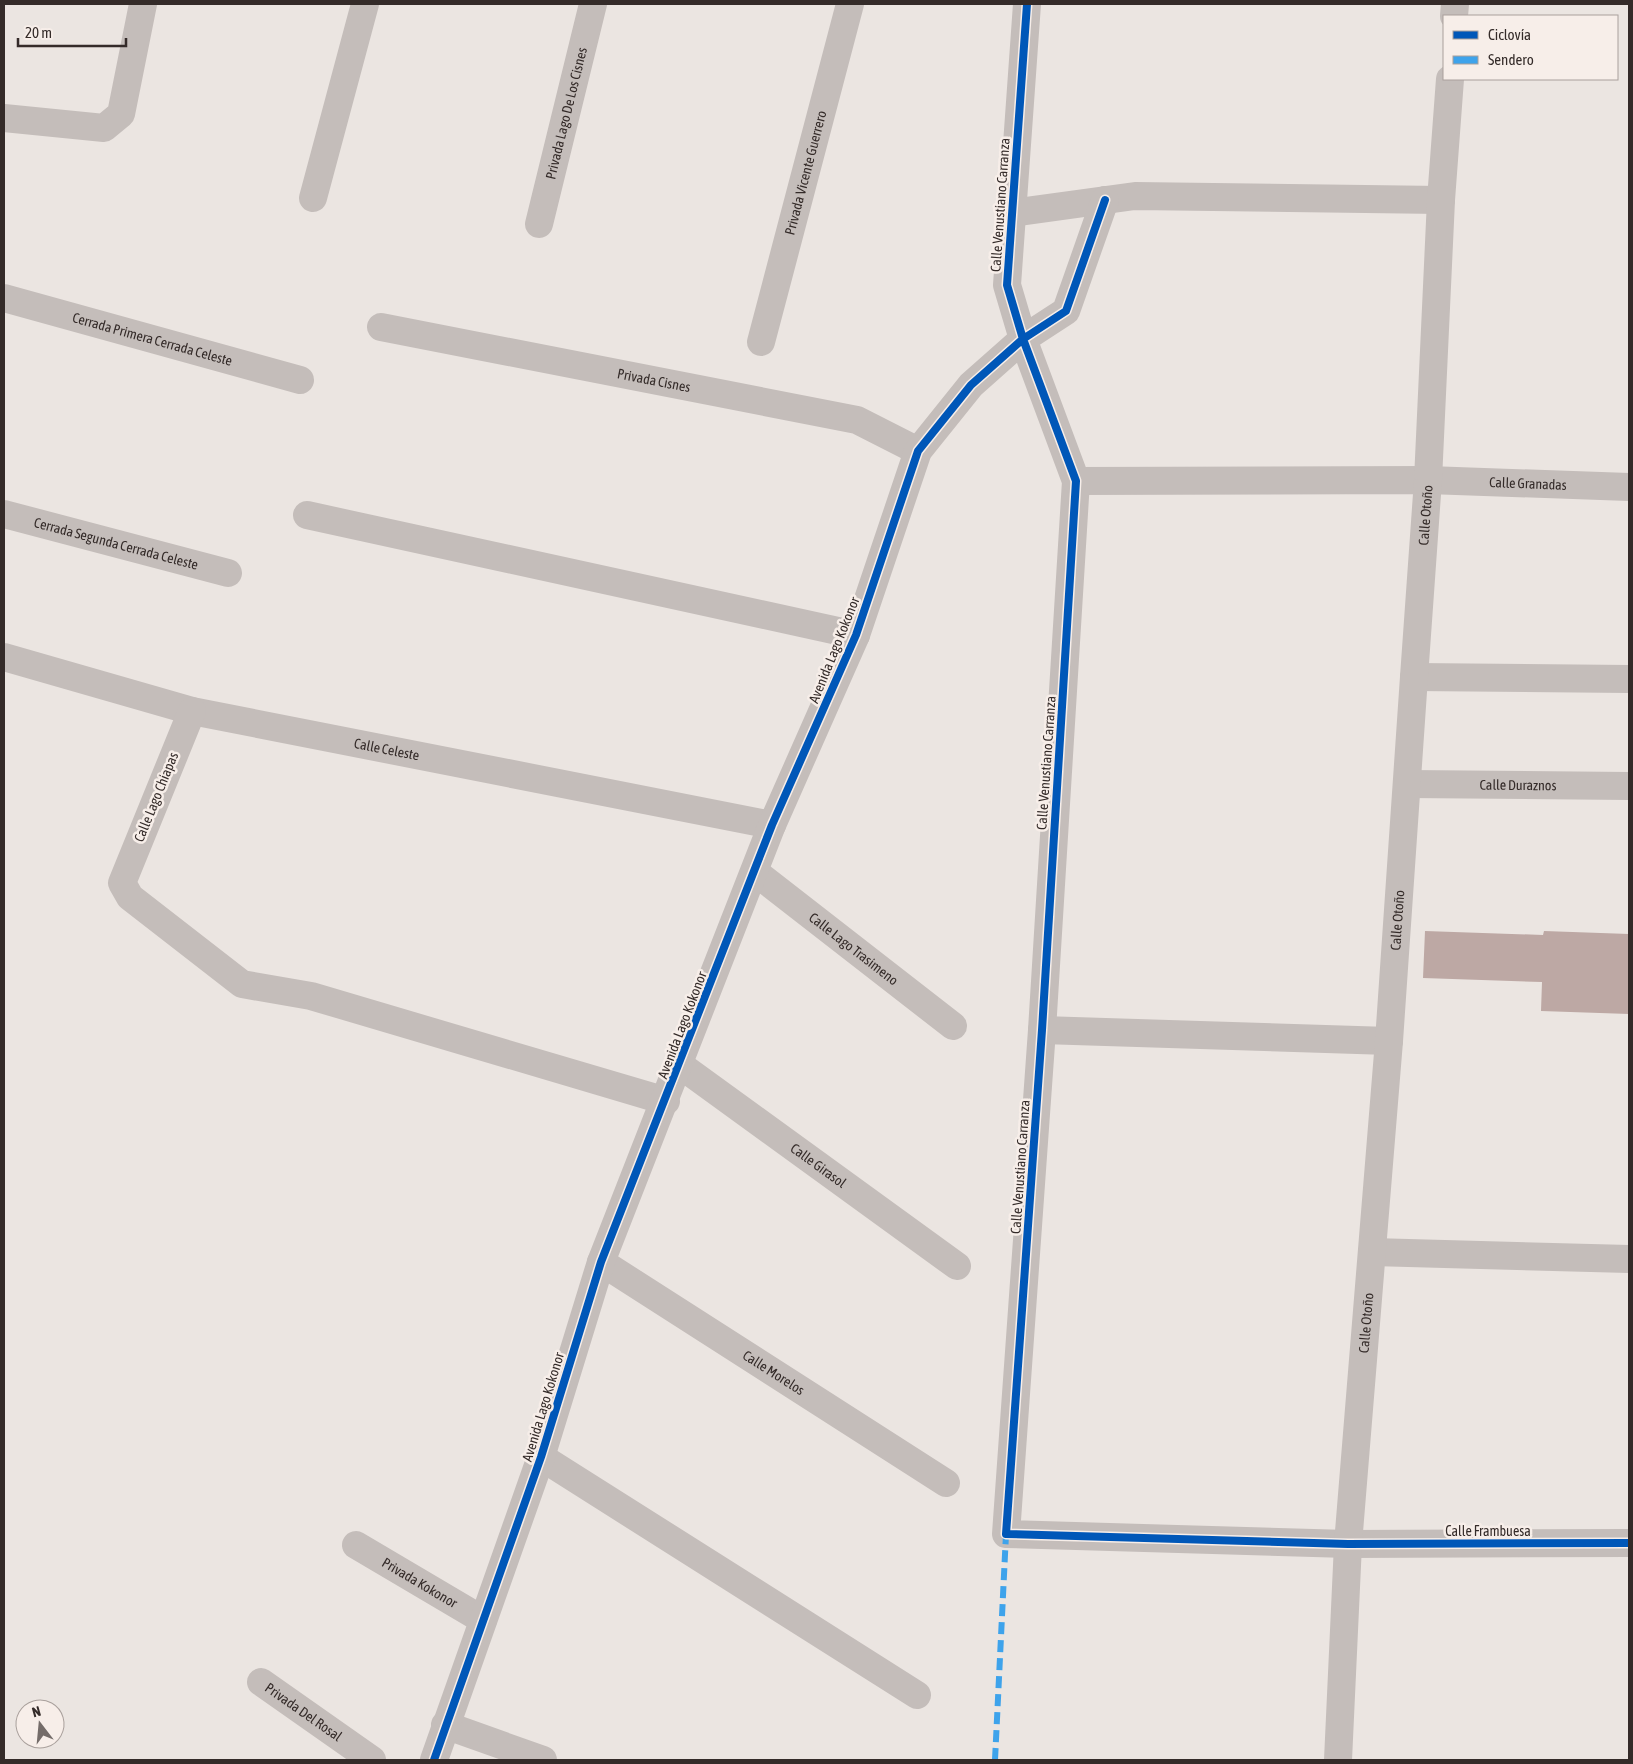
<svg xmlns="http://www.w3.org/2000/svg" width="1633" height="1764" font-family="'Asap Condensed',sans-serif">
	<rect width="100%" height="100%" fill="#ebe5e1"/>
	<path fill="#bda8a4" d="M1425,931L1543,935L1544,931L1629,934V1014L1541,1011L1542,982L1423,978Z"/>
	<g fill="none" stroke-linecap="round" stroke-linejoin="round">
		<g stroke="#c4bdba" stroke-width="28">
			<path d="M1027,4L1007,285L1023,339L1076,481L1042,1030L1006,1534L1348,1544L1629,1543"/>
			<path d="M1454,16L1455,4"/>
			<path d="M4,118L104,128L121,114L143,4"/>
			<path d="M313,198L365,4"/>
			<path d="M1012,213L1135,196L1441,200"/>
			<path id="s1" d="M539,224L593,4"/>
			<path id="s2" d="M4,298L300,380"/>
			<path id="s3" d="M381,327L857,420L918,451"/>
			<path id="s4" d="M761,342L850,4"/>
			<path id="s5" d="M1076,481L1428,480L1629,487"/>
			<path id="s6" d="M4,514L228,573"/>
			<path d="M307,515L856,635"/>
			<path id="s7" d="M4,657L192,711L772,825"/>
			<path d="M1414,677L1629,679"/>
			<path d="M192,711L122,883L130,897L242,984L311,996L666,1101"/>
			<path id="s8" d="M1407,784L1629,786"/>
			<path id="s9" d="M755,872L953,1026"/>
			<path d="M1042,1030L1389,1041"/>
			<path id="s10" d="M680,1065L957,1266"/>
			<path d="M1372,1252L1629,1259"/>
			<path id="s11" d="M601,1262L946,1483"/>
			<path d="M541,1457L917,1695"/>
			<path id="s12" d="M356,1545L483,1620"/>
			<path id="s13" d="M261,1682L372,1760"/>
			<path d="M445,1725L543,1760"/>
			<path d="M434,1760L541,1457L601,1262L772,825L856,635L918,451L971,385L1023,339L1066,311L1105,200"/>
			<path id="s14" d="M1338,1760L1348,1544L1389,1041L1414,677L1428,480L1441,200L1450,79"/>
		</g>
		<path stroke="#3ea3eb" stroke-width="6" stroke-dasharray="12 6" stroke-linecap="butt" d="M995,1760L1006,1534"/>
		<g stroke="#f7eee9" stroke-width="11">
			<path id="cycleway" d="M1027,4L1007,285L1023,339L1076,481L1042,1030L1006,1534L1348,1544L1629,1543
				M434,1760L541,1457L601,1262L772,825L856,635L918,451L971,385L1023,339L1066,311L1105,200"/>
		</g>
		<use href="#cycleway" stroke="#0057b8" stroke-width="8"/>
	</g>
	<g text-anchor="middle" stroke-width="5" stroke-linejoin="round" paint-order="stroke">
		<g font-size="14" fill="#342b29" stroke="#f7eee9">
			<text dy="5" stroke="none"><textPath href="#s1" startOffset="114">Privada Lago De Los Cisnes</textPath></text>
			<text dy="5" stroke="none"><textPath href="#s4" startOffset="175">Privada Vicente Guerrero</textPath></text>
			<text transform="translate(1000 205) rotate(-86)" y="5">Calle Venustiano Carranza</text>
			<text dy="5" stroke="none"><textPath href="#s2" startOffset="154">Cerrada Primera Cerrada Celeste</textPath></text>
			<text dy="5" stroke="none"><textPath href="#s3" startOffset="278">Privada Cisnes</textPath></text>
			<text dy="5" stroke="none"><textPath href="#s5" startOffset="452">Calle Granadas</textPath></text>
			<text dy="5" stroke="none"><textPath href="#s14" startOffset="1248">Calle Otoño</textPath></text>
			<text dy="5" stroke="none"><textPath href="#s6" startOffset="116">Cerrada Segunda Cerrada Celeste</textPath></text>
			<text transform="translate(834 650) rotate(-68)" y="5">Avenida Lago Kokonor</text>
			<text dy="5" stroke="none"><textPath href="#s7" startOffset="394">Calle Celeste</textPath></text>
			<text transform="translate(1046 763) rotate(-86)" y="5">Calle Venustiano Carranza</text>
			<text dy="5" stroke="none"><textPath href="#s8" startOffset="111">Calle Duraznos</textPath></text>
			<text transform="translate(156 797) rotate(-68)" y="5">Calle Lago Chiapas</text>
			<text dy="5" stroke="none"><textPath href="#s14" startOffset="842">Calle Otoño</textPath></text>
			<text dy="5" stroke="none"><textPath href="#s9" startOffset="125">Calle Lago Trasimeno</textPath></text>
			<text transform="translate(682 1025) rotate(-69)" y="5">Avenida Lago Kokonor</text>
			<text dy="5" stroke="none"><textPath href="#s10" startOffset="171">Calle Girasol</textPath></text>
			<text transform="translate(1020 1167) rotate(-86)" y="5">Calle Venustiano Carranza</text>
			<text dy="5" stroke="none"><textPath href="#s14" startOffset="438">Calle Otoño</textPath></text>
			<text dy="5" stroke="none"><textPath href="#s11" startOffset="205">Calle Morelos</textPath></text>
			<text transform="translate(543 1407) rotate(-73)" y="5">Avenida Lago Kokonor</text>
			<text x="1488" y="1536">Calle Frambuesa</text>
			<text dy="5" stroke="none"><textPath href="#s12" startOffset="74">Privada Kokonor</textPath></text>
			<text dy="5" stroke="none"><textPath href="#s13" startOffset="52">Privada Del Rosal</textPath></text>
		</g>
	</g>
	<rect width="1633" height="1764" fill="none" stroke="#342b29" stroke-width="10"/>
	<rect x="1443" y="15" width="175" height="65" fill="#f7eee9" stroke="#a9a09c"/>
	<rect x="1453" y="31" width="25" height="8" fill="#0057b8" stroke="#a9a09c"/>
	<text x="1488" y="40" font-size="15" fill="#342b29">Ciclovía</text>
	<rect x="1453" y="56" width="25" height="8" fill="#3ea3eb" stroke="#a9a09c"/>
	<text x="1488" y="65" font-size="15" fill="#342b29">Sendero</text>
	<g transform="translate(40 1724) rotate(344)"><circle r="24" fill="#f7eee9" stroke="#a9a09c"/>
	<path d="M0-4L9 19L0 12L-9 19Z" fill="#746c69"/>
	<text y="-8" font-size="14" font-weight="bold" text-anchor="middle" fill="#342b29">N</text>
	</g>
	<path d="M18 38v8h108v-8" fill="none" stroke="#342b29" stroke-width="2.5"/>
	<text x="25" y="38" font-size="15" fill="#342b29" stroke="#f7eee9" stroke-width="4" paint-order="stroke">20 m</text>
</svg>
